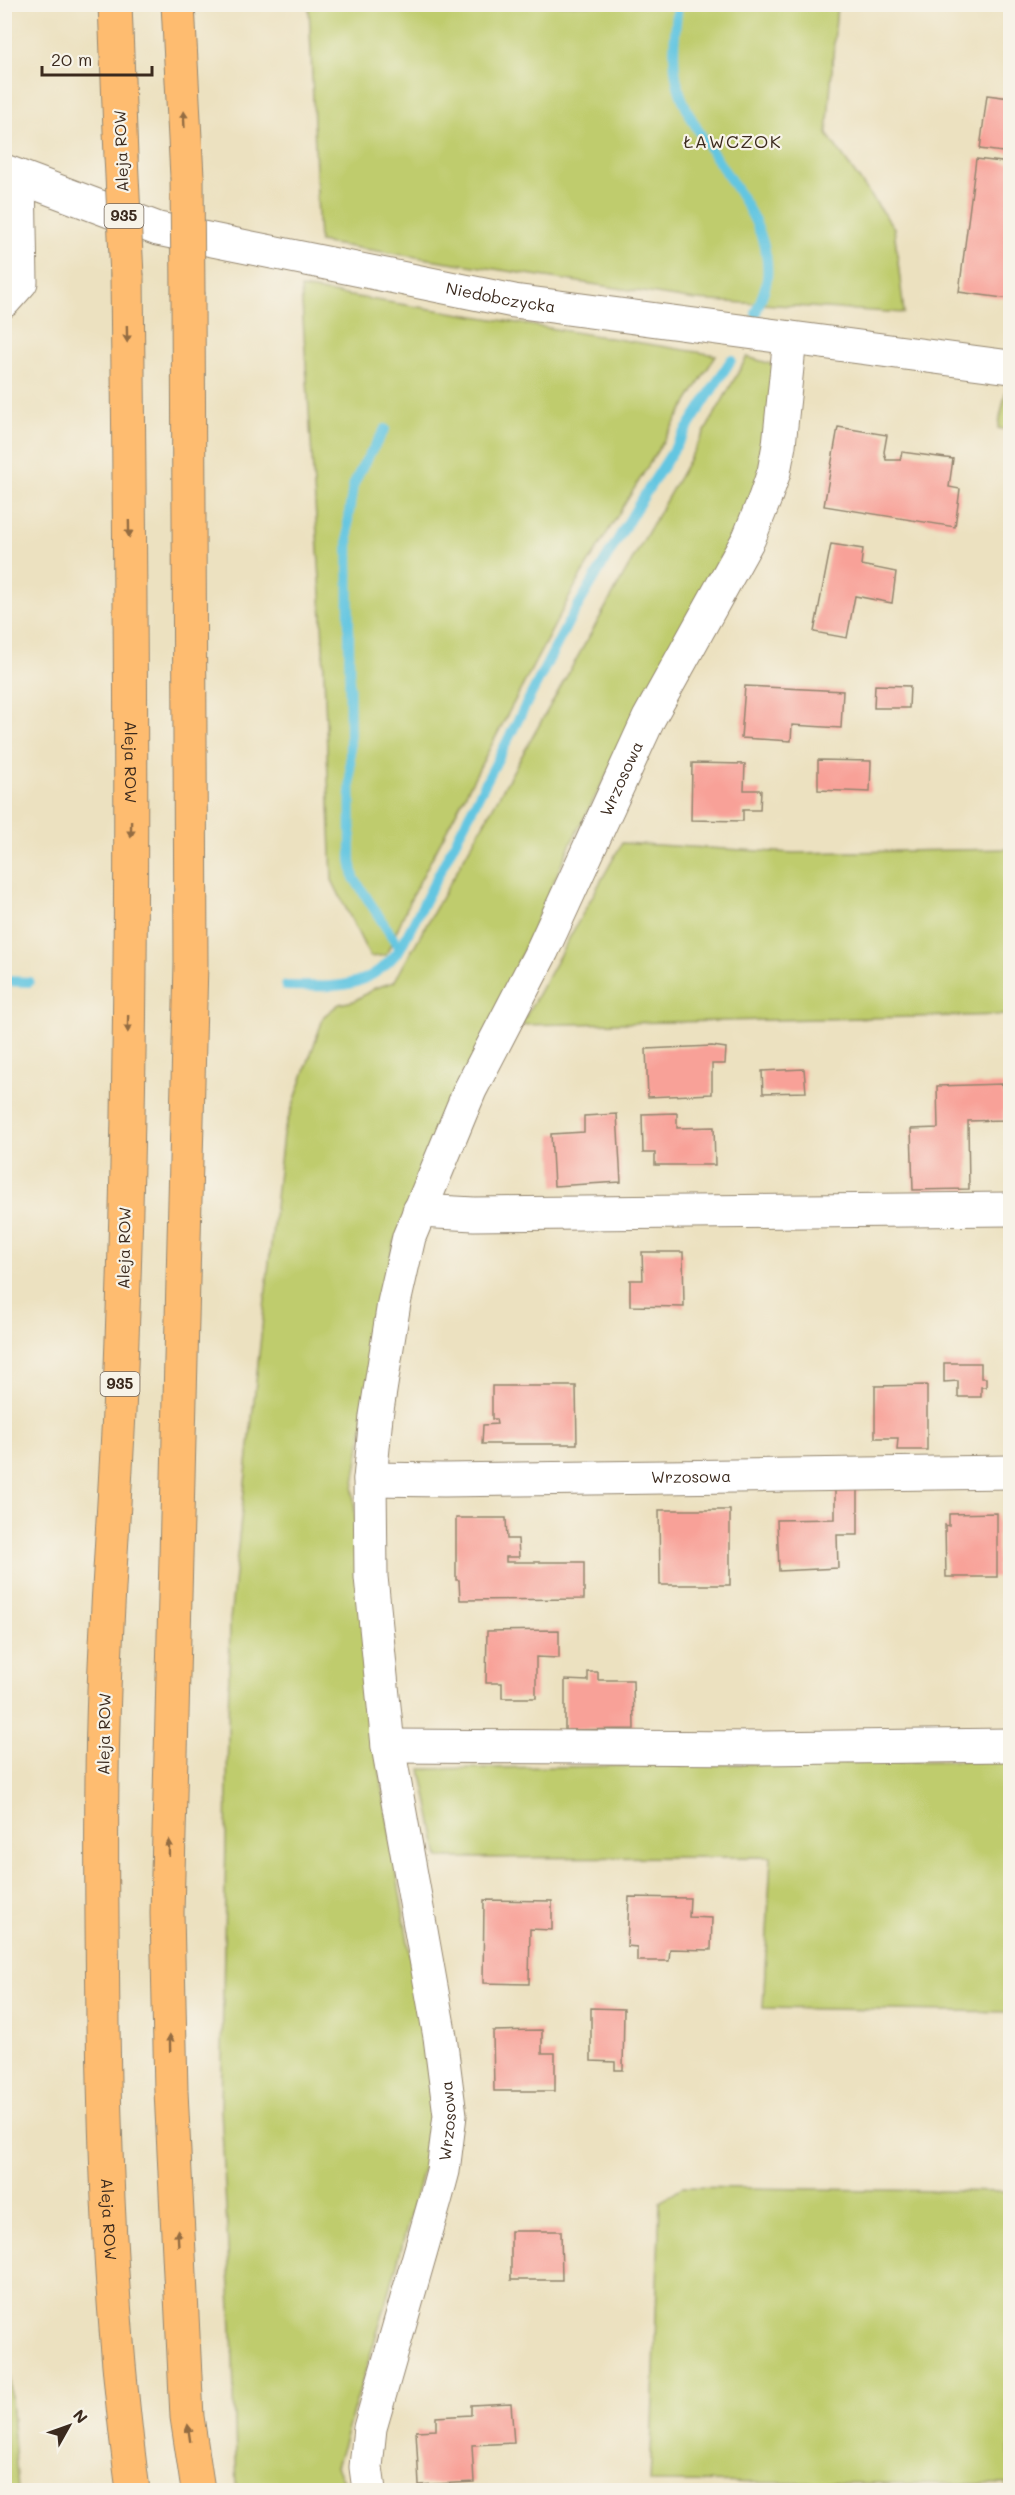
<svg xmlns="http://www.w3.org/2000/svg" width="1015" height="2495" font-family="Mali,sans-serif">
	<rect width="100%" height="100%" fill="#f7f3e8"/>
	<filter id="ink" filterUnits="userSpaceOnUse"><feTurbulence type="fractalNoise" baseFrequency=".0167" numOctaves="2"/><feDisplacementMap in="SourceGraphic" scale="12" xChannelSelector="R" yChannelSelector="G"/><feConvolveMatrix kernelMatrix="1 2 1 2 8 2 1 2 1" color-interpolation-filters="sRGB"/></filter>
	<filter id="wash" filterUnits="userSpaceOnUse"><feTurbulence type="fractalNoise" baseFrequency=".008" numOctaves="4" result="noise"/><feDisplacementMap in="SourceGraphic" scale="24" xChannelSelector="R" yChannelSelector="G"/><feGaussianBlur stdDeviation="1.35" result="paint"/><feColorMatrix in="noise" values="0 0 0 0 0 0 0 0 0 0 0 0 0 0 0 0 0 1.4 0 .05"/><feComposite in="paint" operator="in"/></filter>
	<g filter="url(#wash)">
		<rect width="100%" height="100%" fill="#ece1c0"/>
		<path fill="#bfcc6d" stroke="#7d7b46" stroke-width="1.5" d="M309,5H837L827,134L894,228L904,313L695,300L319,242Z
			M301,288L716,355L580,577L413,894L386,955L370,957L332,880L321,595Z
			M747,357L775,365L759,485L570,845L393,1246L353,1489L373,1729L437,2118L386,2304L336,2467L348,2490H237L232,2329L221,2108L230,1620L283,1134L324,1016L339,1004L354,1001L375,988L394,982Z
			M1008,381L1010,382V431L998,428Z
			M622,843L794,853L1010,849V1015L521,1025Z
			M1010,1760V2012L763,2008L771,1857L439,1858L421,1769Z
			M682,2187L1010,2192V2490H1007L1006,2484L650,2482L660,2202Z
			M4,2301L5,2317L18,2490H5Z"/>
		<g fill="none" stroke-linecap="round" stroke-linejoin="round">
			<path stroke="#63c6e1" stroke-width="10" d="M678,4C675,32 671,59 678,86C696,151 774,212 767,278C766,290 759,302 756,313
				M385,429L363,465L353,486L348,520L351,860L354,878L400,949
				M4,981L29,982
				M286,986C336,986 367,992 400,949L569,621L637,507L731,360"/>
		</g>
		<g id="blocks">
			<path fill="#f8a198" d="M987,95L1010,98V153L980,149Z
				M976,159L1010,163V299L959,292Z
				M838,427L887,435L884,452L886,460H900L902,452L953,459L949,487L960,489L955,527L824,506Z
				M831,544L863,549L861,565L896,572L892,603L855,596L847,638L814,632Z
				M875,685L910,686L909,708H874Z
				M745,686L843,691L841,728L792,725L791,741L741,738Z
				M818,760L871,761L870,792L818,790Z
				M692,763L745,764L744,790H761L760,810H743V821L691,820Z
				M712,1046L726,1048L725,1064H712V1094L648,1097L646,1049Z
				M804,1069L806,1092L763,1093L762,1071Z
				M1003,1084L1004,1120L968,1121L969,1189L913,1190L911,1129L938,1128L937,1086Z
				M677,1113V1128L714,1127L715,1165H655V1153H643L642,1114Z
				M617,1114L621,1182L554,1186L551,1134L584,1132V1116Z
				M642,1252H683L684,1307L630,1306V1280H643Z
				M944,1363H981V1378H986V1387H981V1397H958V1381L944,1382Z
				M927,1385V1450H897L898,1438H875V1386Z
				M492,1386H576L577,1444H482L483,1425L497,1424L496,1419H492Z
				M858,1483V1535H837L838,1568L779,1571L777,1520L835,1519V1484Z
				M659,1510H730V1585H660Z
				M997,1513V1577H946L945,1525L949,1526V1514Z
				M456,1518H506L507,1539H518L519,1557H506V1562H584V1599L460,1600L459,1580H456Z
				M559,1630V1658L536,1657V1698H502V1683H486L487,1631Z
				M588,1672H598V1680H633L634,1729L565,1730V1680L588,1681Z
				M629,1897L690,1898L689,1917L712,1918L711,1950L670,1949L669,1961H637V1947L627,1946Z
				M484,1900L552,1901V1930L530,1929L529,1984L483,1983Z
				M591,2008L624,2009L623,2070H615V2062L591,2061Z
				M542,2030V2053H555V2091H494L493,2031Z
				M511,2231H561L562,2280H511Z
				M511,2403L514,2443L472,2445L474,2482L419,2485L416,2431L436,2430V2417L471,2415V2405Z"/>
		</g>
	</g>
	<g filter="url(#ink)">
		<use href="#blocks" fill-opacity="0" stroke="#94866f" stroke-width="1.5"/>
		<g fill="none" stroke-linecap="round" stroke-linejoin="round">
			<g stroke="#94866f" stroke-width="35">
				<g id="minor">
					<path id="s1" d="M4,171L158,229L514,301L1010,367"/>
					<path d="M4,301L21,282L19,177"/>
					<path d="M419,1211L474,1214L1010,1209"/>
					<path id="s2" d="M370,1479L444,1480L1010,1472"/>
					<path d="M388,1746L761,1748L1010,1745"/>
					<path id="s3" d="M369,2490L366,2467L370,2428L435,2201L443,2171L450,2115L440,2037L388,1746L371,1577L370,1479L376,1416L394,1303L409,1237L470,1090L542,951L649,718L749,538L765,498L774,472L779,445L790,338"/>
				</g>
			</g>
			<g stroke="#94866f" stroke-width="35">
				<g id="major">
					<path d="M115,4L121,156"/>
					<path d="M178,4L187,177"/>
					<path id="s4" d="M127,276C131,640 135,1004 121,1367C117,1475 108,1582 104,1690C100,1801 102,1913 103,2024C105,2180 112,2336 133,2490"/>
					<path d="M188,295L191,963L167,1913L171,2091L187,2417L198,2490"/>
				</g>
			</g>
			<use href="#minor" stroke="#fff" stroke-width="33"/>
			<use href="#major" stroke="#febc70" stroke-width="33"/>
			<g stroke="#94866f" stroke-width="35" stroke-linecap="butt">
				<path id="major-bridge" d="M121,156L127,276
					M187,177L188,295"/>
			</g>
			<use href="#major-bridge" stroke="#febc70" stroke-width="33"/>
		</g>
		<defs><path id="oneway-solid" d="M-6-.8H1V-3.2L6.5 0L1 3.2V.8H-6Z" transform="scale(1.5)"/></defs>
		<g fill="#936c43">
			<use href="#oneway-solid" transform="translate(184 119) rotate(-93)"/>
			<use href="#oneway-solid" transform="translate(127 334) rotate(89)"/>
			<use href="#oneway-solid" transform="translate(129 529) rotate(89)"/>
			<use href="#oneway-solid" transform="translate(131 829) rotate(91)"/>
			<use href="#oneway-solid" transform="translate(128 1024) rotate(91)"/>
			<use href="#oneway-solid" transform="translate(169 1848) rotate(-89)"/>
			<use href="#oneway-solid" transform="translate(170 2043) rotate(-91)"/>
			<use href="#oneway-solid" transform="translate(178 2238) rotate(-93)"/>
			<use href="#oneway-solid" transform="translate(189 2433) rotate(-98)"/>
		</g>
	</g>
	<g text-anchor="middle" stroke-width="4.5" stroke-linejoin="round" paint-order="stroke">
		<g fill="#f7f3e8" stroke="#73665b" stroke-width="1.5">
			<rect x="104.5" y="204" width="39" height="24" rx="4.5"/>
			<rect x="100.5" y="1372" width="39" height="24" rx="4.5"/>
		</g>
		<g font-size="15" font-weight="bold" fill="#3b2a1e">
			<text x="124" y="221">935</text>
			<text x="120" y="1389">935</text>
		</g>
		<g font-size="16" fill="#3b2a1e" stroke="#f7f3e8">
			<text transform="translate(121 151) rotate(-92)" y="6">Aleja ROW</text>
			<text dy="6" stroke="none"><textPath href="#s1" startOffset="514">Niedobczycka</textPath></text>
			<text dy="6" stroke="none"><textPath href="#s4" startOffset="486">Aleja ROW</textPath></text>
			<text dy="6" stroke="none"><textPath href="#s3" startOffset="1779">Wrzosowa</textPath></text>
			<text transform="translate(124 1248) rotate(-89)" y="6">Aleja ROW</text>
			<text dy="6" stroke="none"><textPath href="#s2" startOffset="321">Wrzosowa</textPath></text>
			<text transform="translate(104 1734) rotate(-89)" y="6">Aleja ROW</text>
			<text dy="6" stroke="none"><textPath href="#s3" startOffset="380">Wrzosowa</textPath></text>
			<text dy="6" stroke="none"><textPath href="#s4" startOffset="1944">Aleja ROW</textPath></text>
		</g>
		<g font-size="18" letter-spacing="1.5" fill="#3b2a1e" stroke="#f7f3e8">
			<text x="733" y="148">ŁAWCZOK</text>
		</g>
	</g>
	<rect width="1015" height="2495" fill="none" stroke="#f7f3e8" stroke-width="24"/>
	<g transform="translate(69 2426) rotate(50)" stroke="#f7f3e8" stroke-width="4.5" paint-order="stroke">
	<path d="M0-4.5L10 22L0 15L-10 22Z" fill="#3b2a1e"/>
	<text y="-9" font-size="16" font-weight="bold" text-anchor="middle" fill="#3b2a1e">N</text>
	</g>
	<path d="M42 66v9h110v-9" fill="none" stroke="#3b2a1e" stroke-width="3"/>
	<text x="51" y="66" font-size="18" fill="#3b2a1e" stroke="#f7f3e8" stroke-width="4.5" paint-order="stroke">20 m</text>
</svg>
